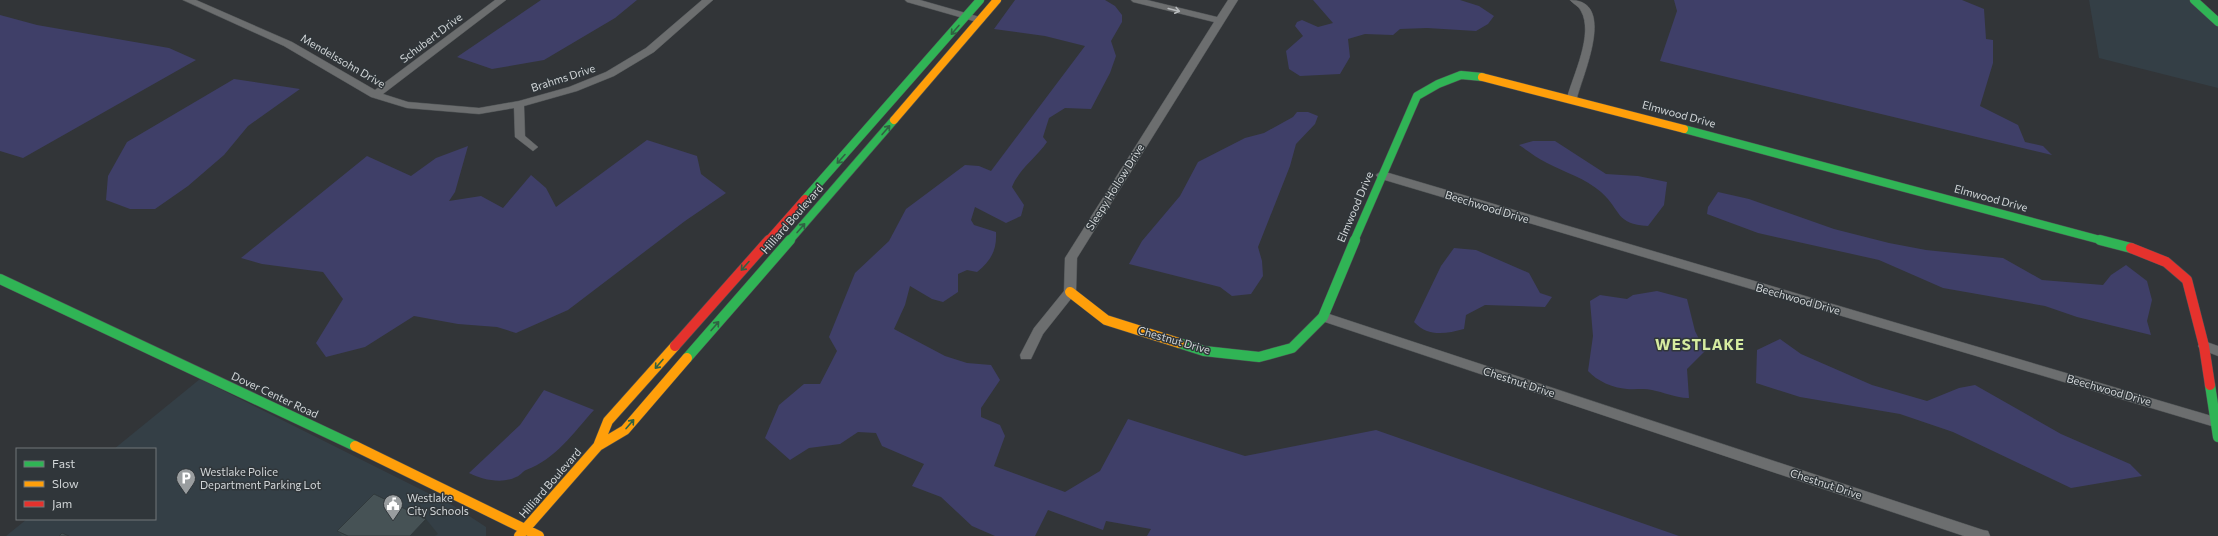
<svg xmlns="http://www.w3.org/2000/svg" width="2218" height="536" font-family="Commissioner,sans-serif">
	<rect width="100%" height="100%" fill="#323538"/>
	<path fill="#343f46" d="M2089,0H2194L2218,22V88L2099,58Z
		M200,379L454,506L486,527V536H6L27,519H155V449H114Z"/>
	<path fill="#3f3f68" d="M541,0H637L615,18L544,60L492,69L457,57Z
		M1015,0H1105L1115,6L1122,15V22L1111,41L1116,56L1110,73L1091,109L1065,108L1049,118L1043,137L1047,142C1036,158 1019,169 1012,187L1024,205L1021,216L1006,223L975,207L971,220L974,225L996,232C997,250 991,261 977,272L967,270L958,274V292L943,302L932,299L910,286L905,305L894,329L945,356L967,363L991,365L1000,380L981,408V417L1000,425L1005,436L994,466L1065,492L1100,471L1128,419L1245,456L1376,430L1679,536H1147L1151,529L1106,521L1103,530L1048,510L1035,536H995L972,526L941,497L912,486L924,464L882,446L876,433L858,432L840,444L809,448L790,460L765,438L779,405L804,384H820L837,351L829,337L855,273L889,241L906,209L965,165L979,166L991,171L1085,46L1045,36L994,29Z
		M1313,0H1460L1479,6L1494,16L1488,24L1476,31L1427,28L1400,29L1393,35L1365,34L1348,39L1350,57L1340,74L1300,76L1289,69L1286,51L1303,36L1295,26L1297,22L1302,20L1318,27L1333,23Z
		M1674,0H1962L1984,9L1986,39L1993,40V63L1980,106L2018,125L2025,142L2043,146L2052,155L1660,61L1677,11Z
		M0,15L37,25L169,48L196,60L23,158L0,151Z
		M234,79L300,89L248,126L224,155L188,186L155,209H130L106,200L108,176L127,142Z
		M1297,112H1308L1318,116L1315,124L1296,144L1290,166L1258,247L1262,261L1263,276L1251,294L1232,296L1220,287L1129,264L1142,241L1180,196L1198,162L1245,138L1264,133L1293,117Z
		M647,140L697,156L701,174L726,193L685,221L568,310L516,333L497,327L458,324L414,316L365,347L326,357L316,343L343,299L323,272L262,264L241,258L367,156L411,176L436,158L468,146L455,192L449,201L481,196L503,208L531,175L546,188L556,207Z
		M1533,141H1555L1606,174L1638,176L1667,182L1664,205L1648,226C1615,224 1622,211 1601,192C1585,178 1566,173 1547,163C1537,158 1528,151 1519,145Z
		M1718,192L1749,199L1834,229L1889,243L1926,250L2003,258L2042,280L2103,285L2111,275L2126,265L2147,281L2152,300L2147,321L2151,335L2077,317L2045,306L1943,288L1879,260L1758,233L1707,214L1708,207Z
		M1454,248L1476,250L1529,273L1540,293L1552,297L1545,307L1485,305L1466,315L1464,329C1445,334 1428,337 1414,322L1441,266Z
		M1657,291L1687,299L1695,331L1705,351L1687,369L1689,398C1680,399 1663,392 1652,390C1644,388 1636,390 1627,389C1613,388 1597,381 1588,371L1593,336L1590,301L1600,295L1627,299L1633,295Z
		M1780,339L1801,354L1872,385L1927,401L1959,388L1975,385L2061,434L2130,464L2142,476L2071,488L1953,432L1900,414L1800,397L1756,383L1757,350Z
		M544,390L594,410C573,433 556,459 526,470C522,472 520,476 516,477C503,484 482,480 469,473L520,425Z"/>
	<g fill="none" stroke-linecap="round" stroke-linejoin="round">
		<g stroke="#4e5254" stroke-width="1">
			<path id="street" d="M183,0H196L292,42L375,90L495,0H506L383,94L408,102L479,108L519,101L569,87L606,72L646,48L702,0H713L654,52L614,76L577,91L524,106L525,136L538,147L533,151L515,137L514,108L479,114L407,108L371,97L284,46Z
				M905,0H920L983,18L985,20L983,22H977L907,2Z
				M1131,0H1147L1217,17L1228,0H1238L1077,258L1076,292L1074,295L1043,334L1031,359H1021L1020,355L1034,328L1064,291L1065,258L1214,22L1133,2Z
				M1570,0C1617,0 1583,74 1577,98L1572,101L1567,98C1573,75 1594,34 1581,11C1579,6 1573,4 1570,0Z
				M1382,171L2215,417L2218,418V426L2215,427L1378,178L1376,175Z
				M1323,312L1983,530L1988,531L1990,536H1964L1319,320L1317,317L1319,314Z
				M2204,341L2218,346V356L2200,349L2198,346L2200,343Z"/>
		</g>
		<g stroke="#4e5254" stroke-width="9">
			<path id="fast-far1" d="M2194,0L2218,22
				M1684,129L2104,241
				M805,199L980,0
				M789,241L894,120
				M1354,241L1417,96L1438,84L1461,75L1482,77"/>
		</g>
		<g stroke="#4e5254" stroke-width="11">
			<path id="fast" d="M2100,240L2131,248
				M0,279L355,446
				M1179,343L1204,351L1259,357L1292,348L1323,317L1355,240
				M687,358L790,240
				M2210,385L2218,437"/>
		</g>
		<g stroke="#4e5254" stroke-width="9">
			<path id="slow-far1" d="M1482,77L1684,129
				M894,120L997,0"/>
		</g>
		<g stroke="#4e5254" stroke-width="11">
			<path id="slow" d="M1070,292L1106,320L1179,343
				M355,446L539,536
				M598,446L608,421L675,346
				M519,536L598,446L625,430L687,358"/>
		</g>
		<g stroke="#4e5254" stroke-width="9">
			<path id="jam-far1" d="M768,241L805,199"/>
		</g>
		<g stroke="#4e5254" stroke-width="11">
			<path id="jam" d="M2131,248L2166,262L2187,280L2204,346L2210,385
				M675,346L769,240"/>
		</g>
		<use href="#street" fill="#6c6e6f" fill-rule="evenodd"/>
		<use href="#fast-far1" stroke="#30b455" stroke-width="8"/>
		<use href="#fast" stroke="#30b455" stroke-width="10"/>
		<use href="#slow-far1" stroke="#ff9f0a" stroke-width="8"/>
		<use href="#slow" stroke="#ff9f0a" stroke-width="10"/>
		<use href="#jam-far1" stroke="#e5322d" stroke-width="8"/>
		<use href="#jam" stroke="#e5322d" stroke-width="10"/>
	</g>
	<path fill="#3c4749" d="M337,531L438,534L435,536H342Z"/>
	<path fill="#31393c" d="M426,519L438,534L435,536H410Z"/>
	<path fill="#465255" stroke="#31393c" d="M374,494L426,519L410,536H348L337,531Z
		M62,533L69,536H59Z"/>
	<defs><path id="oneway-shaft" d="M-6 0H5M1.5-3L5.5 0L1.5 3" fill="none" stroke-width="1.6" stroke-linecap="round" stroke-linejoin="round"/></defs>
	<use stroke="#b8bbbd" href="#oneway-shaft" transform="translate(1174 10) rotate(14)"/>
	<g stroke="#306243">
		<use href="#oneway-shaft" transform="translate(955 30) rotate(131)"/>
		<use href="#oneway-shaft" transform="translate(886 130) rotate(-49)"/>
		<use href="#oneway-shaft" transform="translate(841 159) rotate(132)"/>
		<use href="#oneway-shaft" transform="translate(801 228) rotate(-49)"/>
		<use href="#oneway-shaft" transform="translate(745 266) rotate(132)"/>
		<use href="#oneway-shaft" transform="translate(715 326) rotate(-49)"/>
		<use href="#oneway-shaft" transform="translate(659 364) rotate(131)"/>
		<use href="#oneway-shaft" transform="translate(630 424) rotate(-49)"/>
	</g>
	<defs>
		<g id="parking-pin" transform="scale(1)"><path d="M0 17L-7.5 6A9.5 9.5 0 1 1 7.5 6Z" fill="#999d9f" stroke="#30363a"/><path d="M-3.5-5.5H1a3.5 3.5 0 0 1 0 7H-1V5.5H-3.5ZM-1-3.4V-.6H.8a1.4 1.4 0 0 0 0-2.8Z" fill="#fff"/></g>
		<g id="civic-pin" transform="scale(1)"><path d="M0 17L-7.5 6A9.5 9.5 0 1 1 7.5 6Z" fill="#999d9f" stroke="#30363a"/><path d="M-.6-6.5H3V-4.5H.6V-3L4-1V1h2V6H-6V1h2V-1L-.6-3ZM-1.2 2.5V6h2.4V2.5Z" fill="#fff"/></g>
	</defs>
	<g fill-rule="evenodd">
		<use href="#parking-pin" x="186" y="478"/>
		<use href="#civic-pin" x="393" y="504"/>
	</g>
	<g text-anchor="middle" stroke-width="3" stroke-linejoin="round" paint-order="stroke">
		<g font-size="11" fill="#d1d5d7" stroke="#30363a">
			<text transform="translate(431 38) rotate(-37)" y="4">Schubert Drive</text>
			<text transform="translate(343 61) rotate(30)" y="4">Mendelssohn Drive</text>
			<text transform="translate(563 78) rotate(-18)" y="4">Brahms Drive</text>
			<text transform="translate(1679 114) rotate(15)" y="4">Elmwood Drive</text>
			<text transform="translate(1115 187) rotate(-58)" y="4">Sleepy Hollow Drive</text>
			<text transform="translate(1991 198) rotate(15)" y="4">Elmwood Drive</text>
			<text transform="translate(1355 207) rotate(-67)" y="4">Elmwood Drive</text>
			<text transform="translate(1487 207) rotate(17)" y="4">Beechwood Drive</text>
			<text transform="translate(792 219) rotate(-49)" y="4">Hilliard Boulevard</text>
			<text transform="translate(1798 299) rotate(16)" y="4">Beechwood Drive</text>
			<text transform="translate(1174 340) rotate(16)" y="4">Chestnut Drive</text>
			<text transform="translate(1519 382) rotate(18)" y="4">Chestnut Drive</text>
			<text transform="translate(2109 390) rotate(16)" y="4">Beechwood Drive</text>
			<text transform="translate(275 395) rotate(25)" y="4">Dover Center Road</text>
			<text transform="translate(550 483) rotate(-49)" y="4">Hilliard Boulevard</text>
			<text transform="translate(1826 484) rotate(18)" y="4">Chestnut Drive</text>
		</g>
		<g font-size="11" fill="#d1d5d7" stroke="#30363a" text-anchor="start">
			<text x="200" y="476">Westlake Police<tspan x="200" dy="13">Department Parking Lot</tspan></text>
			<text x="407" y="502">Westlake<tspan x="407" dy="13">City Schools</tspan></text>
		</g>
		<g font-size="15" font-weight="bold" letter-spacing="1" fill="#d6eba0" stroke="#30363a">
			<text x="1700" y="350">WESTLAKE</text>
		</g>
	</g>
	<rect x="16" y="448" width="140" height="72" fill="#30363a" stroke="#707679"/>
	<rect x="24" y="461" width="20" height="6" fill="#30b455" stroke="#707679"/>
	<text x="52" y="468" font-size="12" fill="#d1d5d7">Fast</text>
	<rect x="24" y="481" width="20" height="6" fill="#ff9f0a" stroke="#707679"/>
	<text x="52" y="488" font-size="12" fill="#d1d5d7">Slow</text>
	<rect x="24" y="501" width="20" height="6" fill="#e5322d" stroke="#707679"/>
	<text x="52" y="508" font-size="12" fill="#d1d5d7">Jam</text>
</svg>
